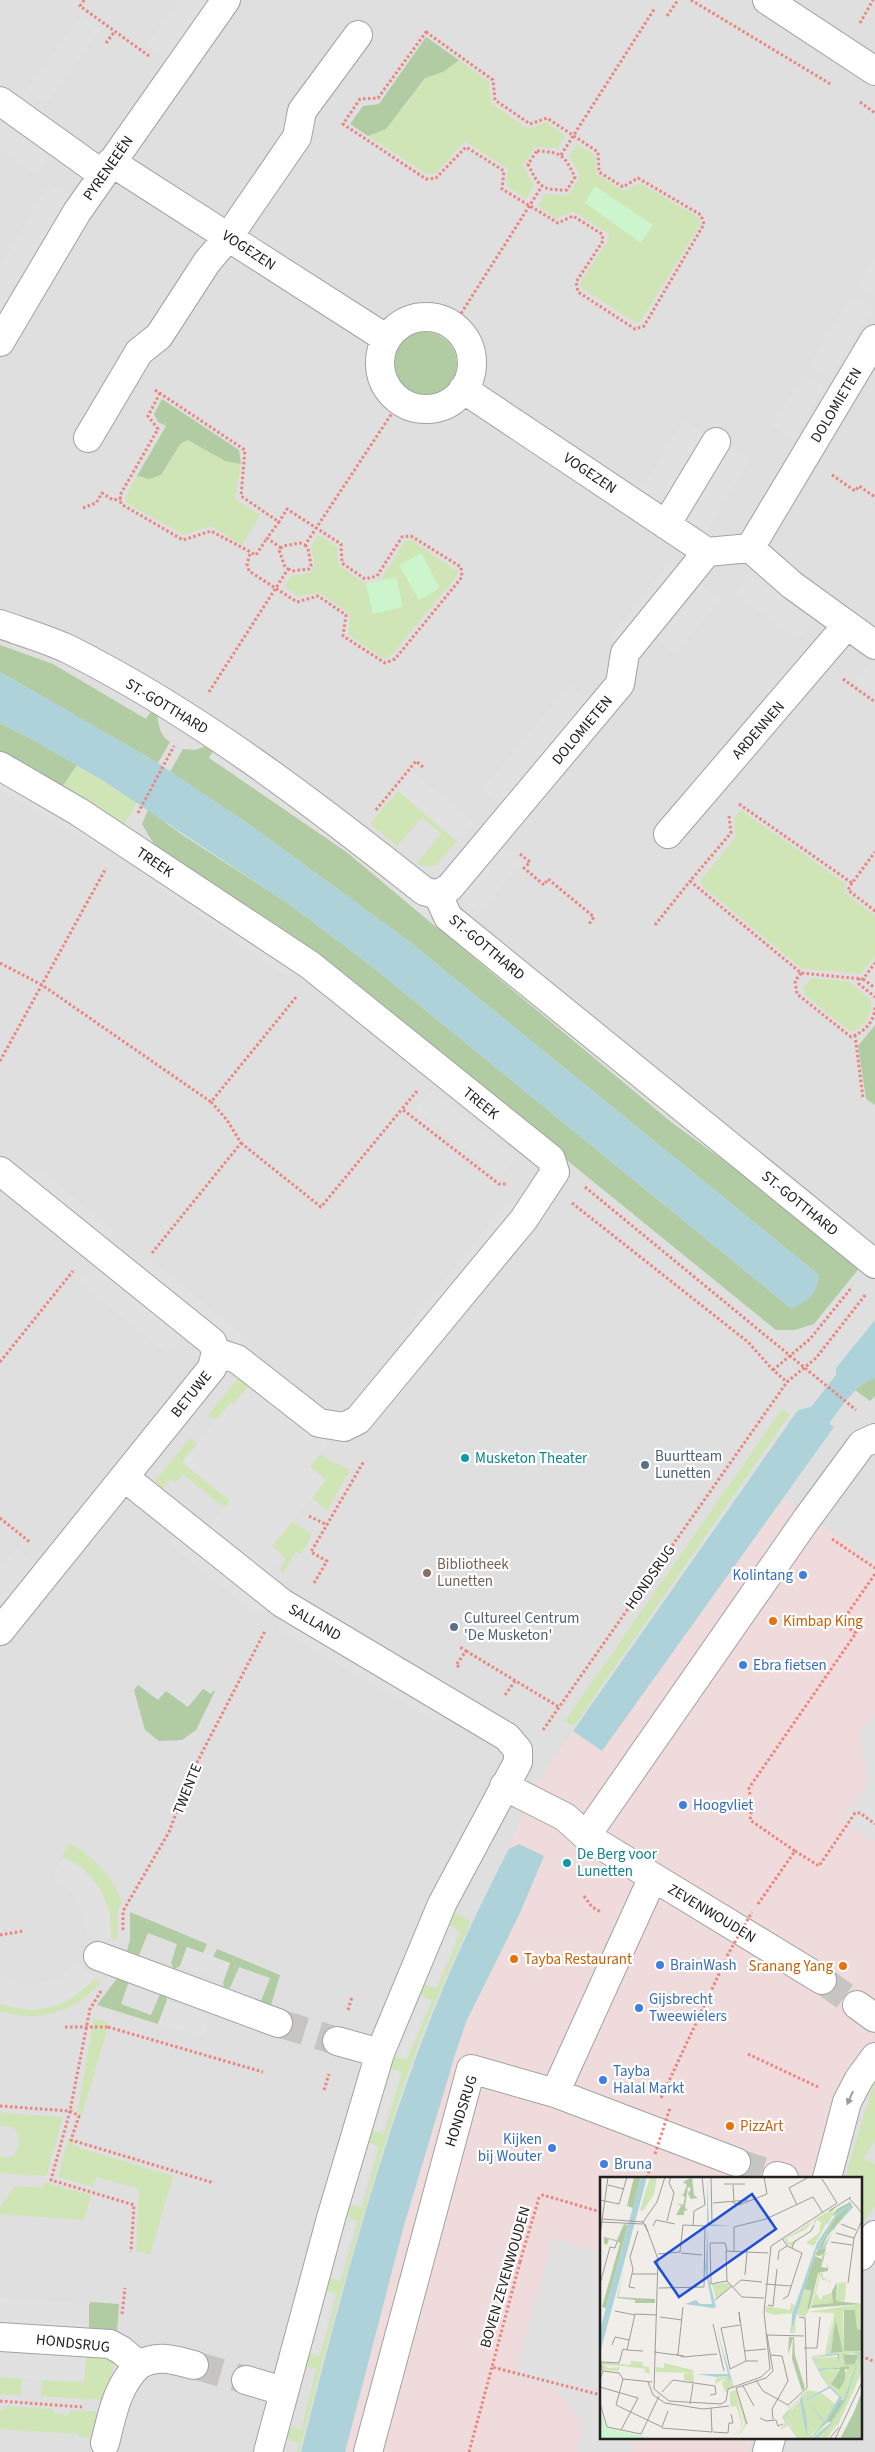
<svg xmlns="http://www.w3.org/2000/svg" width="875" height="2452" font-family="'Source Sans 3',sans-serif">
	<rect width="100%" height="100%" fill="#f1eee9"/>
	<path fill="#dfdfdf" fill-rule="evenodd" d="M0,0H875V2452H0ZM601,2178H861V2438H601Z"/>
	<path fill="#efdbdb" d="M784,1498L875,1564V2061L822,2178H601V2438H752L748,2452H345L403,2229L454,2058L466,2022L520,1913L544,1856L519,1844L509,1849L533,1788L573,1731L602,1751Z"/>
	<path fill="#cfe5b5" d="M459,60L489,82L491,103L528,129L546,122L565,136L558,148L535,147L523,166L534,186L526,199L507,186L508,169L465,141L436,173L427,174L368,136L375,134L404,107L425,78L443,72Z
		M577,144L596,156V174L624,191L640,183L699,218L701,224L640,322L636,323L582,288L580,283L609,239L608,233L573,211L555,219L538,206L545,194L569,195L580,176L569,156Z
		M188,440L225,461L241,464L235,499L260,515L242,545L211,526L184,535L125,502L126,496L137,476L141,478L165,470L181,443Z
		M319,535L337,547L339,566L366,584L380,581L405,541L411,540L457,571V576L391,655L384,659L348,634L350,614L320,593L298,596L284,587L291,576L310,573L315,566L311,547Z
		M77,765L137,802L123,827L62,787Z
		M398,791L457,841L435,866H421L417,863L441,834L422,817L397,846L370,824Z
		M741,810L847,885L843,891L875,916V956L860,974L801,968L702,886L701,880L736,837L734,818Z
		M813,978L848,981L871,1000C871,1017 866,1025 851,1032L805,995L803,987Z
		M240,1376L252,1382L243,1393L319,1455L350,1470L327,1510L312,1498L326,1480L231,1403L216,1420L208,1415Z
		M782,1409L790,1414L574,1726L565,1721Z
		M190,1438L197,1445L183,1463L278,1539L292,1522L312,1534L301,1554L296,1551L283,1573L279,1571L286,1559L183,1474L175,1483L170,1479L162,1489L155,1481Z
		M69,1843C94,1857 110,1874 122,1901L117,1912V1940L111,1939C111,1902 98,1872 62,1857Z
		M454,1913L471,1921C445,1979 419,2037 400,2097C361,2214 330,2333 299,2452H297L299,2443L285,2439L287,2430L293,2427L301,2431L316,2369L305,2366L307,2353L320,2356L337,2294L325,2290L328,2278L341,2281L358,2221L345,2216L349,2204L362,2207L379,2147L367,2142L371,2130L384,2134L402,2073L390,2068L393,2057L395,2056L407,2060L432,2001L420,1995L425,1984L437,1988L461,1932L449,1925Z
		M95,1979L100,1983C74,2013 38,2023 0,2011V2003C35,2018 69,2005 95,1979Z
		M94,2018L109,2023L82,2115L77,2114Z
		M875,2079V2140L864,2158L875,2164V2206L861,2226V2178H845Z
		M0,2113L63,2117L46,2176L0,2173V2156C23,2167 27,2120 0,2126Z
		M68,2140L74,2141L73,2146L173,2176L150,2255L136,2251L139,2189L97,2177L93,2187L58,2177Z
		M44,2182L91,2195L84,2220L0,2214V2207L15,2186L43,2188Z
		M86,2356L115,2358L106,2400L41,2396L42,2380L84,2382Z
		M0,2377L22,2378L21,2395L0,2394Z
		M3,2406L54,2409V2414L69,2415L70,2410L104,2412L97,2440L78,2436V2434L0,2429V2411H3Z"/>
	<path fill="#b1cca2" d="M426,37L459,60L443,72L425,78L386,129L368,136L350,124L363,106L379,104Z
		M393 364a32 32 0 1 1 64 0a32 32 0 1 1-64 0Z
		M162,399L239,450L241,464L225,461L188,440L181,443L161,475L149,479L137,476L166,426L158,422L154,414Z
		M0,645L53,664L146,719L152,710L157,713C158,724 160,736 170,742L158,763L0,672Z
		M0,723L26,736L77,765L62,787L0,755Z
		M209,745L215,749L209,758L348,853L671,1122L756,1184L861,1266L814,1324L795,1330H776L558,1153L155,846L142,824L148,810L184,836L286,902L370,965L792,1309L819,1275L406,939L247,823L170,772L183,749L195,750Z
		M875,1025V1105L866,1099L858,1046Z
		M875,1378V1396L870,1401L855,1390L868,1380Z
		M138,1685L158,1700L166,1691L188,1707L203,1689L211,1694L214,1690L215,1691L196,1730L182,1740L159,1741L145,1730L134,1690Z
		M130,1912L207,1944L203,1953L187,1947L180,1966L174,1969L171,1963L177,1944L148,1933L139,1955L127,1951L130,1939Z
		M217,1949L280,1975L271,2005L261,2001L270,1978L239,1967L230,1988L224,1987L223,1982L230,1963L213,1957Z
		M118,1977L129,1981L121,2004L151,2015L160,1994L166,1996L167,2000L158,2024L97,2005Z
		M91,2302L119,2304L117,2333L89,2331V2304Z"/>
	<path fill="#ccf5cd" d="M595,186L653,225L641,243L585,203Z
		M421,553L440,588L419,600L399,565Z
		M396,577L403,607L373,614L366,584Z"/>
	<path fill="#e1e1e1" d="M179,0H200L206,4L167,60L146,46Z
		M81,16L100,30L46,104L26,90Z
		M0,118L50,155L36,175L0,149Z
		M49,183L70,195L0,313V267Z
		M875,256V297L857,287Z
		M852,295L872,308L830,378L809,365Z
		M804,374L824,387L794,439L772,426Z
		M684,420L705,433L663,503L641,489Z
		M728,446L750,460L707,530L685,518Z
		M673,559L681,566L617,644L609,637Z
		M748,574L816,623H812L799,640L735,595Z
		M702,585L720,600L675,654L657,640Z
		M871,661L875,664V694L856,681Z
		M569,685L588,701L501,805L482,790Z
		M215,749L359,848L442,920L436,927L348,853L209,757Z
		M413,772L474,822L457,841L398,791Z
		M0,777L105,839L99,848L0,789Z
		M502,847L521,863L479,914L460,898Z
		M140,861L292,967L286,976L134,870Z
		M432,1090L516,1158L500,1178L416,1109Z
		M37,1167L113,1230L108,1239L29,1175Z
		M509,1200L517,1208L406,1345L397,1338Z
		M146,1256L249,1340L243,1349L137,1263H142Z
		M94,1264L183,1336L167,1354L80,1283Z
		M252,1382L328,1444L310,1467L326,1480L272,1546L283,1556L267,1575L209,1527L230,1501L182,1462L230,1403L233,1405Z
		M175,1534L266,1609L258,1616L168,1543Z
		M16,1548L33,1562H36L2,1604L0,1602V1568Z
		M281,1619L446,1716H442L437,1722L277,1629Z
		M875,1711V1843L842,1821L868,1783L859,1734Z
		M62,1857L83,1868L101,1891L110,1914L111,1939L86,1935L84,1917L77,1899L65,1886L52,1880Z
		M449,1924L458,1931L434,1987L424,1985Z
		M187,1947L230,1963L223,1982L180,1966Z
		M75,1963L95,1979L72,1998L59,2005L35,2010L16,2008L0,2003V1975L21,1984H37L60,1977Z
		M420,1993L421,1996L429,2000L404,2059L395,2056L393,2057Z
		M167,2000L210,2017L202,2037L158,2024Z
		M390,2066L391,2069L400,2072L380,2133L371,2130L369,2132Z
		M367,2142L376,2146L359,2207L349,2205Z
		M345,2216L355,2220L338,2280L328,2278Z
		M553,2238L601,2253V2438H636L632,2452H576L583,2424L558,2393L559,2389L514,2376Z
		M325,2290L334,2293L317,2355L307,2353Z
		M0,2298L89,2304V2331L0,2328Z
		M0,2347L86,2356L84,2382L0,2377Z"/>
	<path fill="#aed2da" d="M0,672L158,763L247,823L406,939L819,1275C817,1296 809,1299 792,1309L370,965L286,902L102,780L26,736L0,723Z
		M875,1320V1378C855,1384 842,1407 829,1423L834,1427L602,1751L573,1731L798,1410L811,1407L836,1375V1368Z
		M519,1844L544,1856L520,1913L466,2022L454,2058L403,2229L345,2452H301C334,2322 368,2190 414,2063C440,1990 473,1918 509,1849Z"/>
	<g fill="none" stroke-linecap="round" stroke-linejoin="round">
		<path stroke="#c7c5c1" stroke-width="28" stroke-dasharray="28 14" stroke-linecap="butt" d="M822,1980L857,2005
			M278,2023L337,2041
			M736,2162L777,2176
			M194,2365L246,2380"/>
		<g stroke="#a2a2a2" stroke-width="30">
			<path id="minor" d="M767,0L875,71
				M0,101L102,174
				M111,162L387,339
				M380 363a46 46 0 1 1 92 0a46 46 0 1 1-92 0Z
				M0,342L77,212L226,0
				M463,389L707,552L750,548
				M88,438L139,352L159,336L207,262L229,236L297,137L302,111L358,35
				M666,525L716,442
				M750,548L875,339
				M750,548L792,585L875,645
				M0,624C22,632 47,639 68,649C196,713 312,802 424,891L438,895L448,917L875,1264
				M0,766L79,812L310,965L551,1159L555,1172L524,1219L358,1420L344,1427L319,1423L237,1359L216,1352
				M668,834L847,625
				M438,895L450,887L620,684L625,653L707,552
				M0,1171L212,1342L216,1352L212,1368L0,1631
				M124,1477L282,1603L507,1737L518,1750V1762L442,1904L380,2053L331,2218L268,2452
				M586,1836L806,1520L862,1444L875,1438
				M653,1877L822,1980
				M98,1956L278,2023
				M857,2005L875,2018
				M337,2041L380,2053
				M555,2093L736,2162
				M777,2176L784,2178
				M827,2178L847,2102L859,2079L875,2057
				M861,2256L875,2235
				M0,2337L110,2344L121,2350L139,2365C158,2354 174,2360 194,2365
				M246,2380L283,2391
				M105,2443C112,2415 117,2385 139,2365
				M368,2452L471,2069L555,2093L653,1877L586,1836L565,1817L504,1786
				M767,2452L771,2438"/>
		</g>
		<path stroke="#ed837e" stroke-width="3" stroke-dasharray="2.5 2.5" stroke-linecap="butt" d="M84,0L80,6L149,56
			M691,0L832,85
			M667,16L678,0
			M860,23L873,0
			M426,32L493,80L495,100L530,124L547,118L598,152L599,172L623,187L638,178L701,215L704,224L644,326L635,329L578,292L576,282L603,241L602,234L573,216L558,223L502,189L504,171L466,147L436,178L426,179L343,124L360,99L378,98Z
			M106,43L115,31
			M860,102L875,113
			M537,151C562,152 564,155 575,177L567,190C541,190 539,187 528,164Z
			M561,155L655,8
			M453,326L542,186
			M155,390L245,450L241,496L279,522L267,538L281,548
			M160,393L148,416L158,429L120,495L121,504L183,540L211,531L256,555L267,538
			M832,475L855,491L859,486L875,497
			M83,508L96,503L102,493L113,500L121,499
			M250,554L247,564L249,571L297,602L318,596L346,615L343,636L385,663L395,659L462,577L461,567L411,536L402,537L377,576L365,579L342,563L341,544L287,509L279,522
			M288,569L292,571L309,569L311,566L308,548L305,545
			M843,679L875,702
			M209,692L288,569L285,567L279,550L283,546L300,543L305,545L400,401
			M739,804L852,883L875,852
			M376,810L416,761L423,767
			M138,813L174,746
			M729,816L731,833L690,881L801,973L863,979L875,963
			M520,854L530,862L524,868L544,885L548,879L594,917L589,924
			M852,883L848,890L875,911
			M655,925L690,881
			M0,963L42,985L211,1102
			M801,973L795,981L797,994L851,1037C866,1031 875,1021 875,1005
			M859,978V984L875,997
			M863,979L875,988
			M855,1035L863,1098
			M0,1061L106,868
			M417,1091L402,1109L499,1184H508
			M241,1143L321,1207L402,1109
			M585,1187L856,1410
			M572,1203L748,1342L773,1370L787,1382
			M152,1253L241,1143L227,1120L211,1102L297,996
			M0,1362L73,1271
			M773,1370L810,1339L852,1287
			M309,1516L327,1525
			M0,1518L31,1543
			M832,1539L875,1568
			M314,1583L327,1561L311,1552L364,1461
			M466,1651L559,1707
			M459,1667L456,1665L466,1651L460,1647
			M505,1695L515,1681
			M543,1730L787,1382L816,1358L866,1294
			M795,1851L819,1866L855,1813H860L875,1824
			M584,1896L592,1907L601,1912
			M758,1904L795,1851L750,1820L752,1807L749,1788L856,1633L841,1623L875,1574
			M123,1930V1911L169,1832L190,1776L265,1631
			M0,1935L23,1931
			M101,1991L90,2009L70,2111L51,2180L134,2205L131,2252
			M348,2010L352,1997
			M108,2027L263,2072
			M748,2054L818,2087
			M324,2090L329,2074
			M661,2098L726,1959
			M0,2106L70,2111L79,2116L71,2140L214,2183
			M647,2178L651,2165
			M527,2238L539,2198L543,2195L601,2212
			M520,2262L492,2367L601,2395
			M122,2314L125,2288
			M861,2356L875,2362
			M0,2401L82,2407
			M469,2452L492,2367"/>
		<use href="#minor" stroke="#fff" stroke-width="28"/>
		<path stroke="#ed837e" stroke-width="3" stroke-dasharray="2.5 2.5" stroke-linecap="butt" d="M727,1956L752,1912
			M65,2027H108
			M655,2154L670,2108
			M520,2262L527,2238"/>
	</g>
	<defs><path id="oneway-solid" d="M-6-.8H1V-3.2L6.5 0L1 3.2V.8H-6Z" transform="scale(1.25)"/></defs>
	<use fill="#9b9b9b" href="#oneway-solid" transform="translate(850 2098) rotate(114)"/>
	<g fill="#0f9aa8" stroke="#fff" stroke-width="2">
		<circle cx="465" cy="1458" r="5"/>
		<circle cx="567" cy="1863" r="5"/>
	</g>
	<g fill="#5c6f8a" stroke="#fff" stroke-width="2">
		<circle cx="645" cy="1465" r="5"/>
		<circle cx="454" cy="1627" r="5"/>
	</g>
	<circle fill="#8d6e63" stroke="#fff" stroke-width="2" cx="427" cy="1573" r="5"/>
	<g fill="#3f7fe0" stroke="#fff" stroke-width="2">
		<circle cx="803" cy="1575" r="5"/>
		<circle cx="743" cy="1665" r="5"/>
		<circle cx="683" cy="1805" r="5"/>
		<circle cx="660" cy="1965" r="5"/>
		<circle cx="639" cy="2008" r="5"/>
		<circle cx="603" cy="2080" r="5"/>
		<circle cx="552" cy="2148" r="5"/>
		<circle cx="604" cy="2164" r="5"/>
	</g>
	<g fill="#e8710a" stroke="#fff" stroke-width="2">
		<circle cx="773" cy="1621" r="5"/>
		<circle cx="514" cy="1959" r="5"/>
		<circle cx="843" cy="1966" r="5"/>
		<circle cx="730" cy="2126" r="5"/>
	</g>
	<g text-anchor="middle" stroke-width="4.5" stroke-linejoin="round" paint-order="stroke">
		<g font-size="15" fill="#212121" stroke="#fff">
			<text transform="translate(108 168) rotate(-55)" y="5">PYRENEEËN</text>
			<text transform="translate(249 250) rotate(33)" y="5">VOGEZEN</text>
			<text transform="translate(836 405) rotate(-59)" y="5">DOLOMIETEN</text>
			<text transform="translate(590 473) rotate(34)" y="5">VOGEZEN</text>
			<text transform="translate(167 706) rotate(31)" y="5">ST.-GOTTHARD</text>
			<text transform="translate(582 730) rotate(-50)" y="5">DOLOMIETEN</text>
			<text transform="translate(758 730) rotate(-49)" y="5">ARDENNEN</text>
			<text transform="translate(155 862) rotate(34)" y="5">TREEK</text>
			<text transform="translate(487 947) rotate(40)" y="5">ST.-GOTTHARD</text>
			<text transform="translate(481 1103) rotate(39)" y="5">TREEK</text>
			<text transform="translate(800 1203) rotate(39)" y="5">ST.-GOTTHARD</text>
			<text transform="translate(191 1394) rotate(-51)" y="5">BETUWE</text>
			<text transform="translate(650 1577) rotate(-55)" y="5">HONDSRUG</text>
			<text transform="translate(315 1622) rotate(30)" y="5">SALLAND</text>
			<text transform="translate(187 1789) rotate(-68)" y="5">TWENTE</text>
			<text transform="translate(712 1913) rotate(31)" y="5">ZEVENWOUDEN</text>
			<text transform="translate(461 2111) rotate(-72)" y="5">HONDSRUG</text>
			<text transform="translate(505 2277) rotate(-74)" y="5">BOVEN ZEVENWOUDEN</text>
			<text transform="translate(73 2343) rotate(6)" y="5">HONDSRUG</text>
		</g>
		<g font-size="15" fill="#4e5e75" stroke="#fff" text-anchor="start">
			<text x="655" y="1461">Buurtteam<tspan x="655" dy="17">Lunetten</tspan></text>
			<text x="464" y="1623">Cultureel Centrum<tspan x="464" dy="17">'De Musketon'</tspan></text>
		</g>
		<g font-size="15" fill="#0d838f" stroke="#fff" text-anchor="start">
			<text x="475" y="1463">Musketon Theater</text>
			<text x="577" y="1859">De Berg voor<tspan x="577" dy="17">Lunetten</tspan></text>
		</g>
		<g font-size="15" fill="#785e54" stroke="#fff" text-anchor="start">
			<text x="437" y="1569">Bibliotheek<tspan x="437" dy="17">Lunetten</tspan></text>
		</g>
		<g font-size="15" fill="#366cbe" stroke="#fff" text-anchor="start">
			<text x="793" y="1580" text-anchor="end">Kolintang</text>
			<text x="753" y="1670">Ebra fietsen</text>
			<text x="693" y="1810">Hoogvliet</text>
			<text x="670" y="1970">BrainWash</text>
			<text x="649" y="2004">Gijsbrecht<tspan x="649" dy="17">Tweewielers</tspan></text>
			<text x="613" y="2076">Tayba<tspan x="613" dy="17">Halal Markt</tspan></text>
			<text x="542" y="2144" text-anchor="end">Kijken<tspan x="542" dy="17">bij Wouter</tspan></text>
			<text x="614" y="2169">Bruna</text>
		</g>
		<g font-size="15" fill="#c56008" stroke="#fff" text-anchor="start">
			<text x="783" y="1626">Kimbap King</text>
			<text x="524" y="1964">Tayba Restaurant</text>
			<text x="833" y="1971" text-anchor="end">Sranang Yang</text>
			<text x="740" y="2131">PizzArt</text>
		</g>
	</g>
	<g transform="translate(600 2177)">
		<rect width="262" height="262" fill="#f1eee9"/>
		<path d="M50,0H57L54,17L43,34L40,33ZM235,30L229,46L225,48L223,39L225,49L214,69L206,66L219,56L221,45L216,43V47L213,44L205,53L187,61L189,66L198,62L191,70L187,67L184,62ZM219,96L223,97V101L231,104L228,112L230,104L222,103L220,98L216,116L221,124L222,119L234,115L233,126L212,128ZM246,105L245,124L236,125L238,106ZM128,106L131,109L116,122L112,107ZM205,112L211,115L209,133L205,140L196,137L195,156H190V149L192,155L193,140ZM191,126L195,128L193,136L175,138L165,135L166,129L190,133ZM260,127H262V153H257L255,133L243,134L244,174H260L257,176L260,177L262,161L263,192L239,246L226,262H207L201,220L187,234L192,233L201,223L207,262H197L184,239L188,249L180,253L185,246L182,240L189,231L186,228L190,230L207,213L219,215L228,210L212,180V179L225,177L232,140L228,178L213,180V181L239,180L238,177H229L234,136L208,135ZM236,143L243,175L231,176L234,151ZM251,176L257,178L255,186L245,188L243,177ZM239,190L247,192L239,213L231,207L239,192L218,193ZM230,209L243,224L231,245L212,260L210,259L225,245L205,223ZM124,176L134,209L125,215L122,206L125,201L115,207L116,201L128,199L131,201ZM31,184L43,185L42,189L49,190L50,197L43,194L47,192L23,189L3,188L9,191L20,190L18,194L2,193V185L30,188ZM64,186L93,193L94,206L84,203V197L92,196L56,195V190L64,191ZM136,213L147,247L136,262L145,247L135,215L143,247L132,262L142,247L136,229L131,230L130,224V215ZM222,216L235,227L225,244L206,224Z" fill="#cfe5b5" fill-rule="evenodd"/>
		<path d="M34,0H41L33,31L27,29ZM92,0L94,18L98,21L91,22L88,17L91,11L88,10L85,31L88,33L84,34V38H76L81,29L77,26L83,28L85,20L80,17L83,18L87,8L83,5ZM250,25L253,30L228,58L222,71L226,70L225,75L220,79L215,78L235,41L251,27L231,40L237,32ZM24,47L28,48L6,131L2,130L20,66L9,62L7,68L4,67V60L17,63ZM223,76L230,78L225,77L221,90L227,91L228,86V94L218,96L210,131L207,133L211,114L204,112L195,136L215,79L222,82ZM24,91L18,120L55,122V126H35V123L17,121ZM237,105L236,124L262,127L211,131L212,128L233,126L232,114ZM244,133H255L257,152L262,153L261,174H244ZM236,143L243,175L231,176L234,151ZM189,160H194L195,178L205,211L202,214L192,182L193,161L188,178ZM243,177L258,178L255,187L245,188ZM249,189V192H245V203L239,213L231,207L240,192H228ZM262,214V262H240L254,235ZM239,222L244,224L231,245H228L212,260H211L226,246Z" fill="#b1cca2"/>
		<path d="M0,232L6,251L43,259L47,262H0Z" fill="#ccf5cd"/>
		<path d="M41,0H47L0,176V153ZM107,0L109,47L132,49H107ZM250,27L252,31L235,49L224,73L217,72L191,155L192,138L217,66L238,34ZM249,29L222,71L219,70L235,41ZM108,52V98L116,130L112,131L85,127L96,123L100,127H112L105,92ZM234,138L229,177H239V187L237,178L213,181L218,192L239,190L219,194L228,208L221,199L212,181L228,178ZM116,149L131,201L130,206L128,199L116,200L97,197H128ZM262,155V165L259,182L245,225L231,248L217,261L213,262L233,244L243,225L256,189H251L257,188L259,177L253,176L260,175ZM230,209L242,221L226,246L211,260L224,245L205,223ZM230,211L239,220L225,244L206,224ZM202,220L207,244V262L200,223L184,240L197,262L183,240Z" fill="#aed2da" fill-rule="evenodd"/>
		<path fill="none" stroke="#9e9c99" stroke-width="1" d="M111,0L112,45M222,2L237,26M124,7H145M8,8L24,12M133,8L134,24M189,11L209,0M189,11L197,28M249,21L263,37M0,23L19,27L27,0M132,25L139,28L167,17L164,0M113,26L148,23M229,34L251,20M2,42L44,45M67,44L74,16L69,6L71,0M1,45L43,47M45,47L58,82L54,212L69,224L121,227L126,224L128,212L161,200L170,192L164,135L171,69L237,26M241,47L256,53M53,49L56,43L75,47M93,49L94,34L105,28L102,0M48,55L43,45L57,25L65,0M236,56L254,61M0,58L8,0M182,61L187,69L202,76L188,119L183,122M231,65L252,68M192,71L194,65L211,54L214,48M127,74L125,66H110L111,107L127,104M134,74V50L166,42L213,20L223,36M81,76L102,78M58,77L80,75L83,48L105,49L104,110L59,111M178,83L179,74L187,69M32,97H58M145,98L147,75M248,106L254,61L263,41M0,107L10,70L15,71L17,65M165,107L191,109M133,110L141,103L162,105M35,111L29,110L33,92L30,80L38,54M164,121L142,120L127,104L126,74L168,76M115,123L132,109M168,128L173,129L177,92M15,134L35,138M60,140L82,143M140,145L139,135L146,184M113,147L124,194M140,148L121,151L130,192L146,184H158M166,158L204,159M12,168L15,160L29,163M204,171H217L220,140M43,174L27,173L35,137L57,138M144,174L166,172M54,175L84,179M76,177L83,180L117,177M78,177L83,130M171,178L182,179L188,204L172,232L173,242M2,194L1,185L19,186L23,172L27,173M0,203L3,194L19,196L23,202M156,203L163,214L188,228L207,211L205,141L199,140M48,205L53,218L65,226L103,232L129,229M52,205L23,202L16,228L62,250M143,209L154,229M0,210L38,221L21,253M136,211L166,201L173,194L167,158M136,211L147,247M62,215L73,203L115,209L116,217L110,218M0,226L7,250L41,257L59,219M90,227L93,207M160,241L166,244L176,243L178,249L183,247M62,250L68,234M62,251L112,255L111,231M113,255L128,256L129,246H133L131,237M229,262L239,250M235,262L263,203"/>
		<path fill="#1d4ed8" fill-opacity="0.15" stroke="#1d4ed8" stroke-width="2.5" d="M152,17L176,52L79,120L55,85Z"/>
		<rect width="262" height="262" fill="none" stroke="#212121" stroke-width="2.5"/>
	</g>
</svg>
